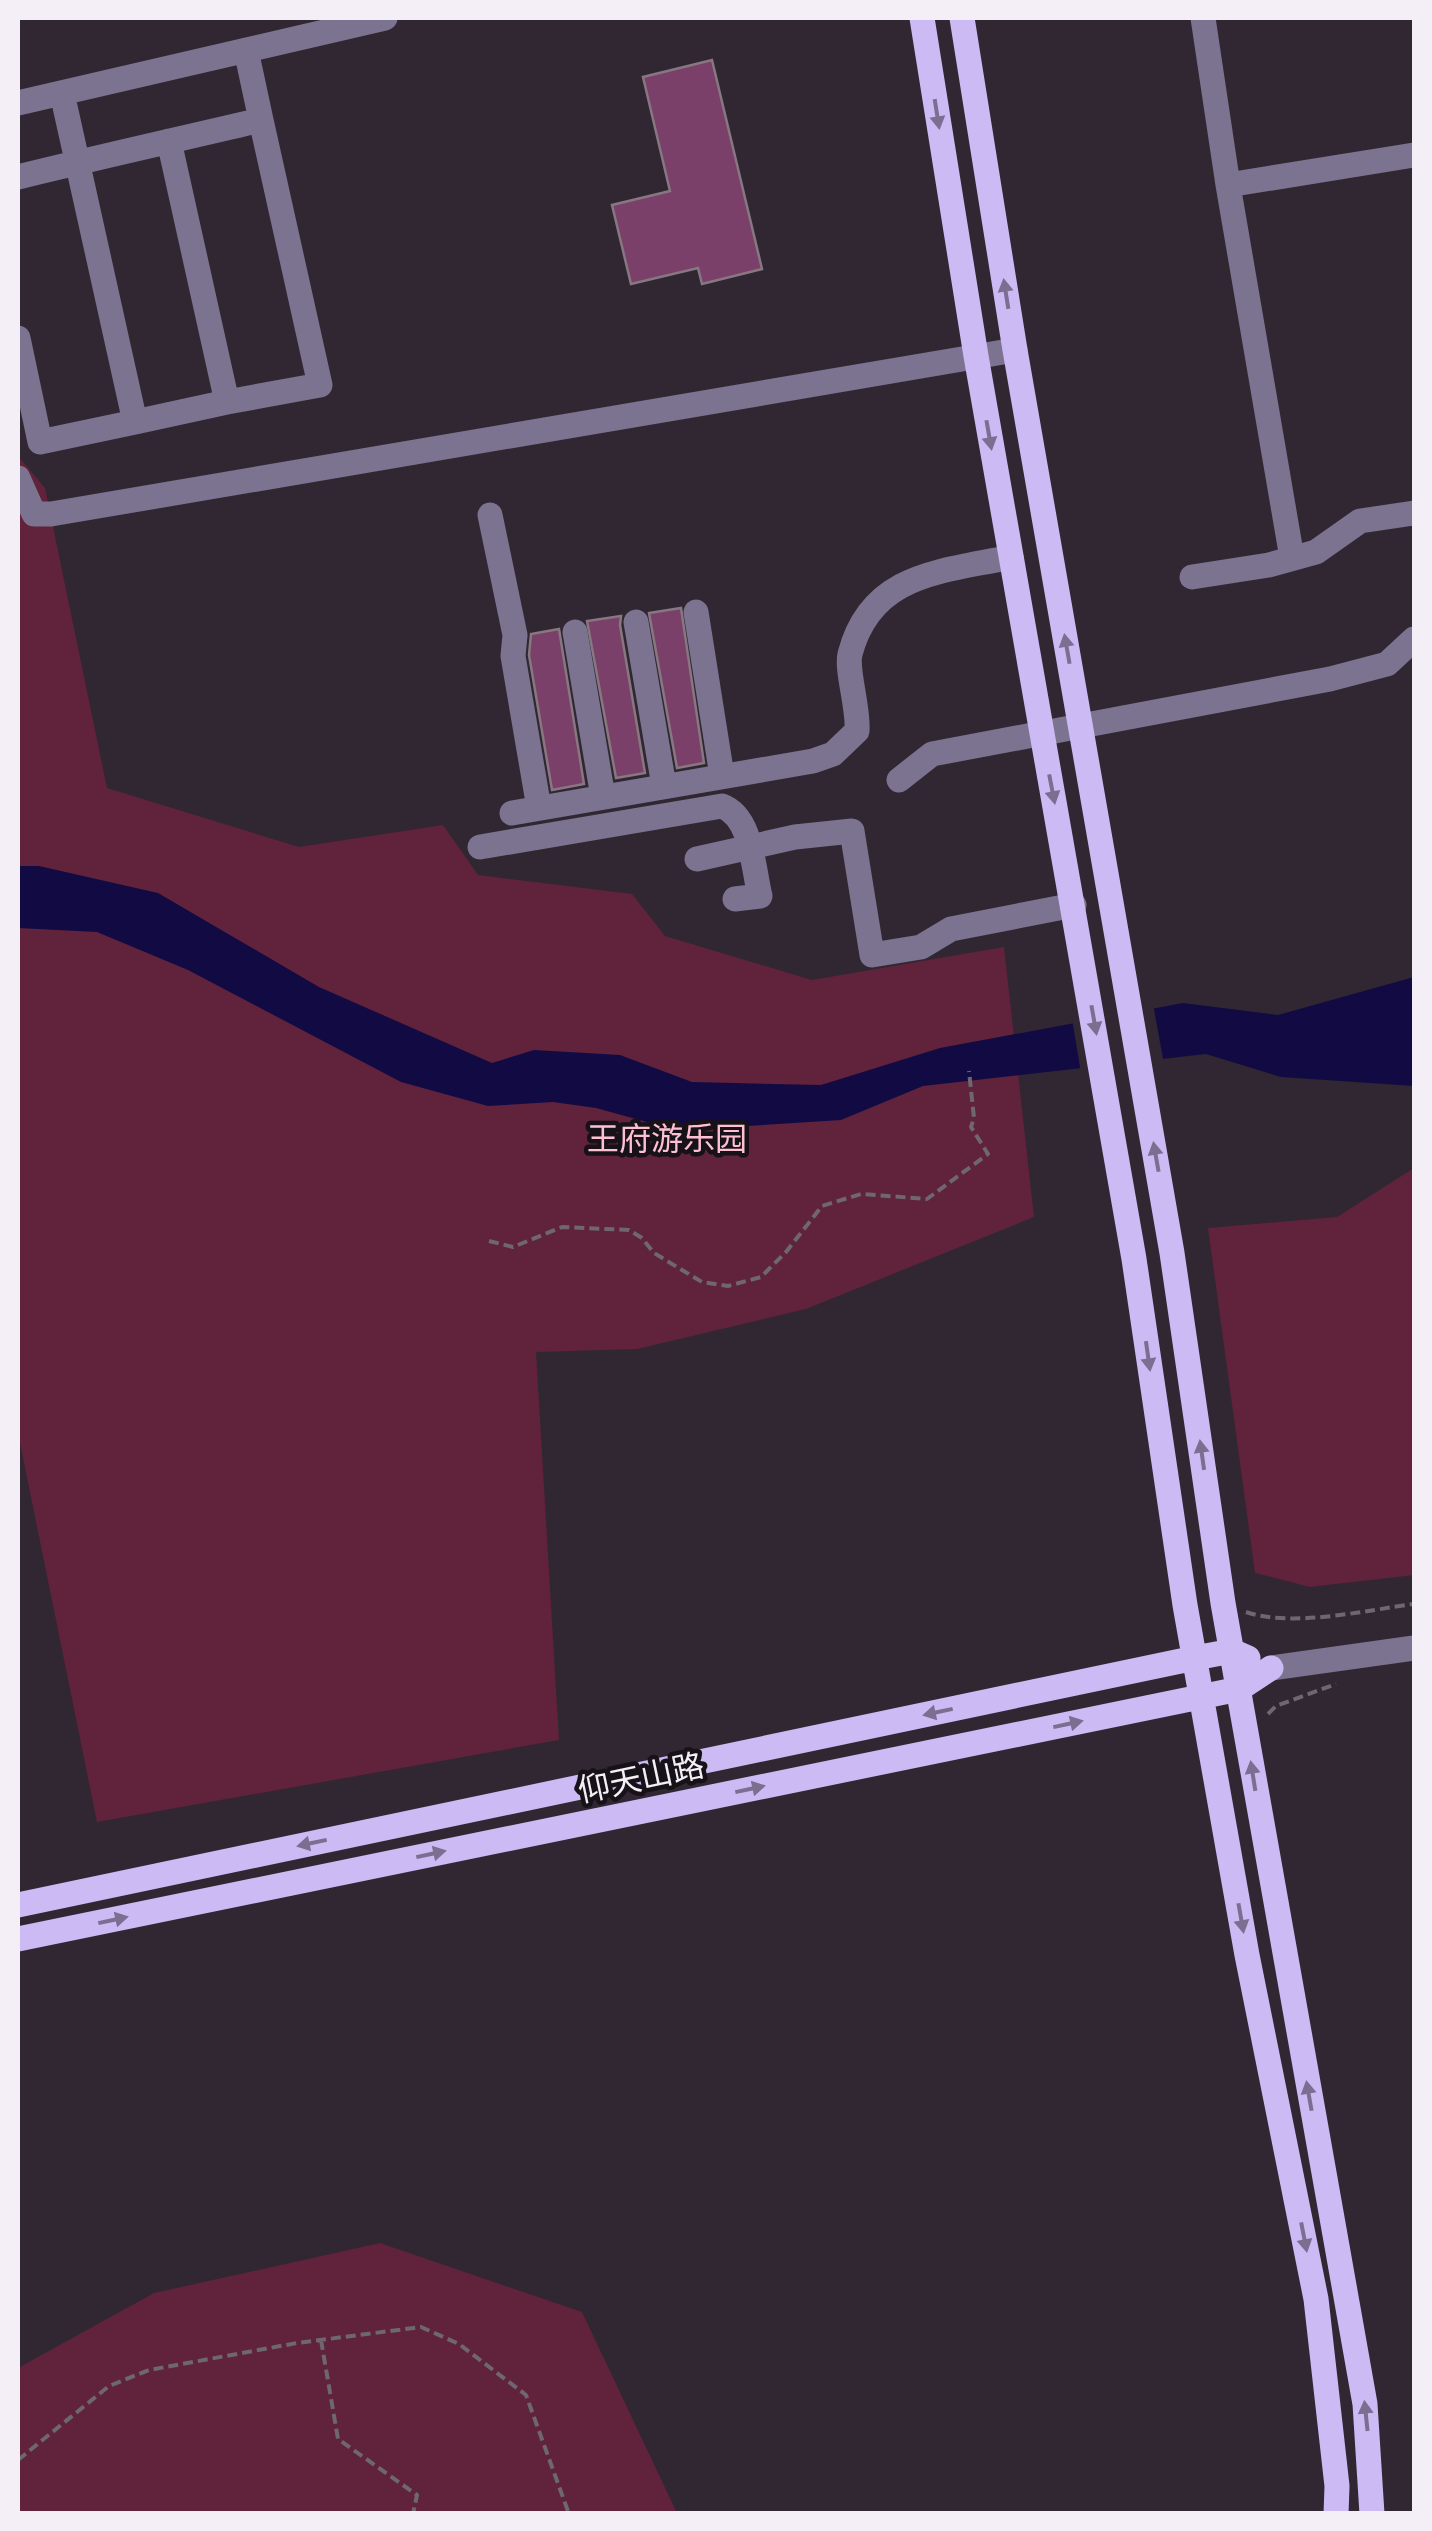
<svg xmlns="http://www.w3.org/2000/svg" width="1432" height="2531" font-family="'Sofia Sans Condensed','Noto Sans SC',sans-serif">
	<rect width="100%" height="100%" fill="#302732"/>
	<path fill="#61223c" d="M18,456L45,488L107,788L299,847L443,825L478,875L632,894L665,936L812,980L1004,947L1034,1217L806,1309L637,1349L536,1352L559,1740L97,1822L18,1433Z
		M1414,1168V1575L1310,1587L1255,1573L1208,1228L1337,1217Z
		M380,2243L582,2312L677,2513H18V2368L154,2293Z"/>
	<path fill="#120b43" d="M18,866H39L158,893L319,987L492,1063L534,1050L620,1055L692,1082L821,1085L940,1048L1183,1003L1278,1015L1414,977V1086L1281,1077L1206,1054L923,1086L841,1120L748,1126L654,1124L596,1108L553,1102L488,1106L401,1082L188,970L97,932L18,928Z"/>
	<path fill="#302732" d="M1153,1004L1164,1064L1081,1073L1072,1019Z"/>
	<path fill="#7a406a" stroke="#867781" stroke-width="2.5" d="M712,60L762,269L702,284L698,268L631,284L612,205L670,191L643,77Z
		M681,608L704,763L677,768L649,613Z
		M621,616L620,625L645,773L616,778L587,621Z
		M559,629L584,784L552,790L529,655L531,634Z"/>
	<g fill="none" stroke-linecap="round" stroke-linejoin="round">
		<path stroke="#6e6670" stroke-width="4" stroke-dasharray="10 5" stroke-linecap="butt" d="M489,1241L513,1247L562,1227L629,1230L642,1238L654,1253L702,1282L728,1286L761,1277L786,1252L822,1206L861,1194L927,1199L988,1154L971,1127L974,1118L969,1071
			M1246,1612C1293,1628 1366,1610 1414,1604
			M1268,1714L1276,1706L1336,1684
			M321,2340L338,2439L417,2495L413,2514
			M18,2460L109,2386L149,2370L297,2343L421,2327L459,2344L526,2395L569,2514"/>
		<path stroke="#7b738f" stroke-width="25" d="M1203,18L1228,185L1292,558
			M246,50L261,120
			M18,103L385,18
			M18,177C99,157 180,139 261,120L320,385L227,402L169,141
			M1228,185L1414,155
			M18,338L40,442L135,422L62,93
			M135,422L227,402
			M18,478L34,514H51L1015,350
			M490,515L515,635L513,656L539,808
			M1192,577L1269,565L1316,552L1360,521L1414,513
			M696,612L722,776
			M636,622L664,786
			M575,632L603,797
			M899,780L932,754L1330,679L1387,664L1414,639
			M512,813L813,761L833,754L857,731C859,709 846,670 850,654C871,573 941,572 1011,557
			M480,847L722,806C752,817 753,868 760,896L735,899
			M697,859L795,837L852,831L872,955L921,947L951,929L1074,905
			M1271,1668L1414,1648"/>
		<path stroke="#ccbaf5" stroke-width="25" d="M922,18L976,356L1134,1259L1185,1605L1247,1955L1316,2299L1337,2486L1336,2514
			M962,18L1015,350L1172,1253L1223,1603L1365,2404L1372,2514
			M18,1905L1195,1658L1232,1651L1248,1658
			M18,1939L1239,1689L1271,1668"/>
	</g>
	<defs><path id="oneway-solid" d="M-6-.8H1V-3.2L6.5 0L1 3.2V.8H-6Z" transform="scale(2.5)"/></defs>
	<g fill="#7a6e91">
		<use href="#oneway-solid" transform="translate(937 114) rotate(81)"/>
		<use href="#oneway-solid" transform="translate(1006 294) rotate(-99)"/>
		<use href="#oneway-solid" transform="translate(989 435) rotate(80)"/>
		<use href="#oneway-solid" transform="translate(1067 649) rotate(-100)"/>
		<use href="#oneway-solid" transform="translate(1052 789) rotate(79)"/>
		<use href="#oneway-solid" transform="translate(1094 1020) rotate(80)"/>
		<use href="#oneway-solid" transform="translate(1156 1157) rotate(-100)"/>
		<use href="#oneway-solid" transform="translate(1148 1356) rotate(82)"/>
		<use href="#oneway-solid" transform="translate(1202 1455) rotate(-98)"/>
		<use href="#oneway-solid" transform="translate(938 1712) rotate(168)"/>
		<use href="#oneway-solid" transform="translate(1068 1724) rotate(-12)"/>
		<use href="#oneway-solid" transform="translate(1253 1776) rotate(-99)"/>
		<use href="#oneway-solid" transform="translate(750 1789) rotate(-12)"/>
		<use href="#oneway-solid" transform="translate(312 1843) rotate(168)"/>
		<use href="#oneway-solid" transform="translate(431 1854) rotate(-12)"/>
		<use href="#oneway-solid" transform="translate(1241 1918) rotate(80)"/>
		<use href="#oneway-solid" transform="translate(113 1920) rotate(-12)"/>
		<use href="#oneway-solid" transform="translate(1309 2096) rotate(-100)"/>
		<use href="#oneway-solid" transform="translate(1304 2237) rotate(79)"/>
		<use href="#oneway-solid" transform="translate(1366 2416) rotate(-96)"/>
	</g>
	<g text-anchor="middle" stroke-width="9" stroke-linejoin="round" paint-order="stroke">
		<g font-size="32" fill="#febfd3" stroke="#161217">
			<text x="667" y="1150">王府游乐园</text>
		</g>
		<g font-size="32" fill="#f4eef6" stroke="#161217">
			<text transform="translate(641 1778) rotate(-12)" y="11">仰天山路</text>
		</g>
	</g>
	<rect width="1432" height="2531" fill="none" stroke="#f4eef6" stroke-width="40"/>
</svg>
